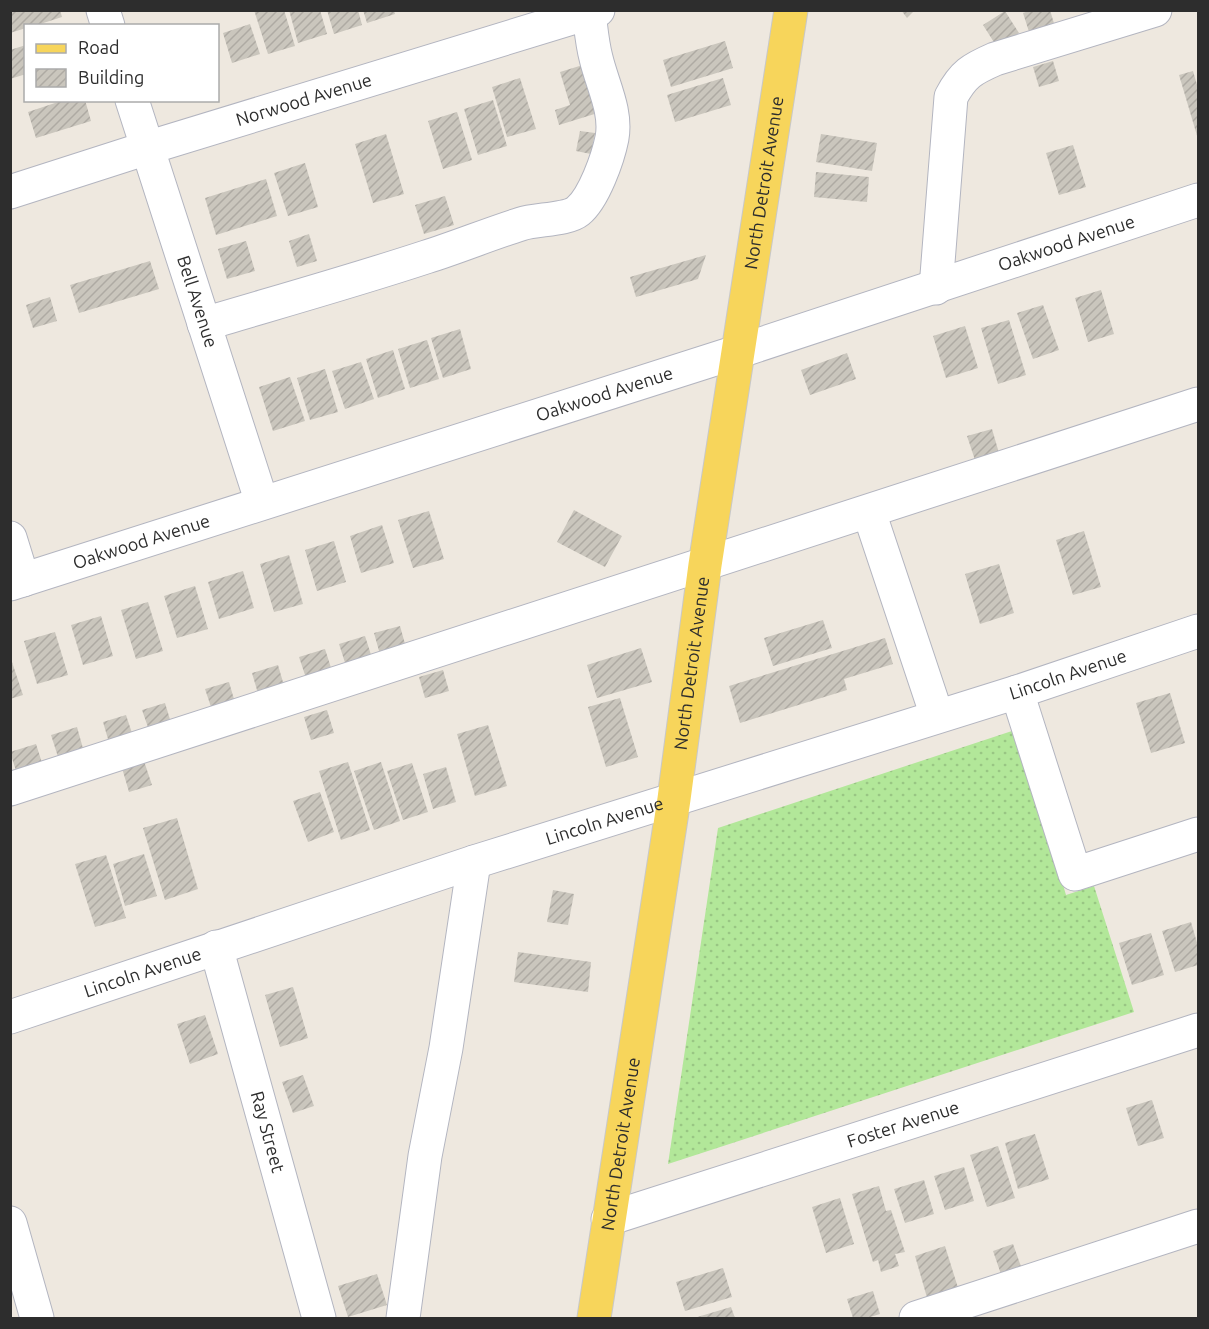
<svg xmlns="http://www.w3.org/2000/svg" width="1209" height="1329" font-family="Ubuntu,sans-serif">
	<defs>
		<pattern id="grass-dots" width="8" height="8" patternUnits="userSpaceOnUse" patternTransform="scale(1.5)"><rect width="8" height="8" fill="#b2e799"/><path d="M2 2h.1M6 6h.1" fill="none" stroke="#99c684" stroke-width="1.8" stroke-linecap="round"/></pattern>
		<pattern id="building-hatch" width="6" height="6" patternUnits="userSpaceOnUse" patternTransform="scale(1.5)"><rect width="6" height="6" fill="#cac6bd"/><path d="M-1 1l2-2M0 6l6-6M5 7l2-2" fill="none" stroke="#aeaaa3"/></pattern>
	</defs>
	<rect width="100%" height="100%" fill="#eee8df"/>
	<path fill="url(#grass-dots)" d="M1018,729L1066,895L1094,886L1134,1012L668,1164L718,828Z"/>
	<path fill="url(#building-hatch)" d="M10,10H60L62,17L34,26H26V28L10,33Z
		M254,10H284L295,46L268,54Z
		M289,10H320L327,34L298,43Z
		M327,10H358L362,25L334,34Z
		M363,10H394L395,14L367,23Z
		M901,10H915L907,18Z
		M1031,10H1050L1056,30L1031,38L1023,13Z
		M1005,11L1019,33L997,47L983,25Z
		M250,24L260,54L232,63L223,33Z
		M725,41L733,68L671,87L663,60Z
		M26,45V74L10,79V50Z
		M1053,61L1059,81L1039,87L1033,67Z
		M586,64L601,112L559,125L555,110L570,105L560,72Z
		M1193,71L1198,88V139L1179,75Z
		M520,78L536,129L507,137L492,87Z
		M723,78L731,105L675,122L667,95Z
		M64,100H85L91,121L36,138L28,112Z
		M493,100L507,146L478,155L464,109Z
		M457,112L472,160L443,169L428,121Z
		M580,131L595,133L591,154L576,151Z
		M386,134L404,194L373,203L355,144Z
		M821,134L877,143L872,171L816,162Z
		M1073,145L1086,187L1059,195L1046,153Z
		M305,163L318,207L288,216L274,173Z
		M816,172L869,177L867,202L814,197Z
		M266,179L277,216L216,235L205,198Z
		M445,196L454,225L424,234L415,205Z
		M309,234L317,261L297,267L289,241Z
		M246,241L255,271L227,279L218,249Z
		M706,255L698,279L636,297L630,277Z
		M150,261L159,289L79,313L70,285Z
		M1101,290L1114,334L1088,342L1075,298Z
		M50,297L57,321L33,328L26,305Z
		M1043,305L1059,350L1033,359L1017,313Z
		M1009,320L1026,375L998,384L981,328Z
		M965,326L978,368L946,378L933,336Z
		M460,329L471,369L443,378L431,338Z
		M427,340L439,379L410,388L398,349Z
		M393,350L405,389L378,398L366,359Z
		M847,353L856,379L810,395L801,370Z
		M361,362L374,399L345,409L332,371Z
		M325,369L338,412L310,420L297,378Z
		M290,377L305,421L273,431L259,387Z
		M992,429L999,453L975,460L967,436Z
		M574,510L622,536L605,567L557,542Z
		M429,511L444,559L413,568L398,520Z
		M382,525L394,563L361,573L350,536Z
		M1084,531L1101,587L1073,595L1056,540Z
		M334,541L346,582L317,591L305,550Z
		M289,555L303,604L274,612L260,564Z
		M999,564L1014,613L980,624L965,574Z
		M243,571L254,608L219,619L208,582Z
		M195,586L208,629L177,638L164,596Z
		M148,602L163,651L136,659L121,610Z
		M101,616L113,656L83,665L71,625Z
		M823,620L832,648L773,666L764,638Z
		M400,626L407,651L381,658L374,633Z
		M55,632L68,675L37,684L24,641Z
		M365,636L373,661L347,669L339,644Z
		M885,638L893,664L844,679L847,690L740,723L729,686Z
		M641,648L652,682L597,698L587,665Z
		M325,649L333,674L307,681L299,657Z
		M10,656L23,695L10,699Z
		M278,665L285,689L259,697L252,673Z
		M443,670L449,691L425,698L419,677Z
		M229,682L236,706L213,713L205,689Z
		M1170,693L1185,743L1151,753L1136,703Z
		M620,698L638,757L606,767L588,707Z
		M165,703L172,726L150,733L142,710Z
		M327,710L334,733L311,740L304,717Z
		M126,715L134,739L110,746L103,722Z
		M488,725L507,786L475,796L457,734Z
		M77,727L84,752L59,760L51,735Z
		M36,744L44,769L18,777L10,752Z
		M144,761L152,785L129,792L122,768Z
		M348,762L370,830L341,840L319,771Z
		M381,762L400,821L374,830L354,771Z
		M412,763L428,812L403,820L387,771Z
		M446,767L456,802L433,809L423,774Z
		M320,792L334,832L308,842L293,801Z
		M177,818L198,889L165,900L143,828Z
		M144,854L157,896L125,906L113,864Z
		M106,855L126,918L95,927L75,864Z
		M553,890L574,894L568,925L547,922Z
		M1191,922L1198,946V965L1175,972L1162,931Z
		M1151,933L1164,975L1132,985L1119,943Z
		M518,952L591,962L588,992L514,982Z
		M293,987L308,1038L280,1047L265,995Z
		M205,1015L218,1054L190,1064L177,1024Z
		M303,1075L314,1106L293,1113L282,1082Z
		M1152,1100L1164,1138L1138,1146L1126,1108Z
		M1035,1134L1049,1179L1018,1189L1005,1143Z
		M998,1146L1015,1198L987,1207L970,1155Z
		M964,1167L974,1201L945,1210L934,1176Z
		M924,1180L934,1214L905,1223L894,1189Z
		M879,1186L886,1211L891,1210L905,1252L895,1254L899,1266L881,1272L878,1260L873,1262L852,1194Z
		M840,1198L854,1244L826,1253L812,1207Z
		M1013,1244L1023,1272L1003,1280L993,1251Z
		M945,1246L959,1291L928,1301L915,1256Z
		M723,1268L732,1297L685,1311L676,1282Z
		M377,1274L387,1305L348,1317L338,1286Z
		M873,1291L880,1314L867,1318H853L847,1299Z
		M731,1307L735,1318H694Z"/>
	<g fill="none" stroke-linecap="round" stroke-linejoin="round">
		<g stroke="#b3b5c0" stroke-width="35">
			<g id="minor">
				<path d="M103,10L108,26"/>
				<path id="s1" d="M132,100L262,503"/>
				<path id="s2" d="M10,192L147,148L598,10"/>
				<path d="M936,288L951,97C963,74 972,69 995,59L1155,10"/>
				<path d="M204,324C278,302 353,281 426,257C458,247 489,234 521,224C536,219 567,220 578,211C594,198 608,158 612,138C617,111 602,84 596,58C592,43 591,28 589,13"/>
				<path d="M869,512L937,716"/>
				<path d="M10,538L23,580"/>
				<path id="s3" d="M10,584L740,351L1198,200"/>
				<path d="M1017,692L1075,874L1198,834"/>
				<path d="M10,789L1198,404"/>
				<path id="s4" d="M216,947L319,1318"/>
				<path id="s5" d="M10,1017L474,862L1017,692L1198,631"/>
				<path id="s6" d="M608,1219L1198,1030"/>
				<path d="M10,1223L37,1318"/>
				<path d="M403,1318L425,1156L446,1048L474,862"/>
				<path d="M916,1318L1198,1226"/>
			</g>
		</g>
		<g stroke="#c8c8c8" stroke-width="35">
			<g id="major">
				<path id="s7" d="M594,1318L674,799L705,565L791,10"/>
			</g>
		</g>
		<use href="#minor" stroke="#fff" stroke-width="33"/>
		<use href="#major" stroke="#f7d55b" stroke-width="33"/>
	</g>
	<g text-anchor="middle" stroke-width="4.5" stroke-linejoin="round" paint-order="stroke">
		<g font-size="18" fill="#2d2d2d" stroke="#fff">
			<text dy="6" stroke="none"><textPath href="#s2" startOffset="308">Norwood Avenue</textPath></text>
			<text dy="6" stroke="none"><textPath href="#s7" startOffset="1148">North Detroit Avenue</textPath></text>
			<text dy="6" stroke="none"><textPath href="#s3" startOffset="1110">Oakwood Avenue</textPath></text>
			<text dy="6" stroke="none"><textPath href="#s1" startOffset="212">Bell Avenue</textPath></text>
			<text dy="6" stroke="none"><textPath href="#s3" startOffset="624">Oakwood Avenue</textPath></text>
			<text dy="6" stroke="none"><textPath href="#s3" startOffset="138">Oakwood Avenue</textPath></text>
			<text dy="6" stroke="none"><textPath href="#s7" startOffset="662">North Detroit Avenue</textPath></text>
			<text dy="6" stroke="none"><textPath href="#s5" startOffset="1112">Lincoln Avenue</textPath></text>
			<text dy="6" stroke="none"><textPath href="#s5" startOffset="626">Lincoln Avenue</textPath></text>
			<text dy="6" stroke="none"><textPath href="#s5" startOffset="140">Lincoln Avenue</textPath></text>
			<text dy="6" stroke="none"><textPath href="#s6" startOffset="310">Foster Avenue</textPath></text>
			<text dy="6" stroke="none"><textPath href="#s4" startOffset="192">Ray Street</textPath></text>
			<text dy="6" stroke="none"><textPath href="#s7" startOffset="176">North Detroit Avenue</textPath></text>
		</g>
	</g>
	<rect width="1209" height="1329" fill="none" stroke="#2d2d2d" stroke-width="24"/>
	<rect x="24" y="24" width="195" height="78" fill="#ffffff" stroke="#ababab" stroke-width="1.5"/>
	<rect x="36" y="44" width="30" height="9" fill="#f7d55b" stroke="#ababab" stroke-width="1.5"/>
	<text x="78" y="54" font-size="18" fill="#2d2d2d">Road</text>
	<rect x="36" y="69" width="30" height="18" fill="url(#building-hatch)" stroke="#ababab" stroke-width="1.5"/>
	<text x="78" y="84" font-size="18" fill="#2d2d2d">Building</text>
</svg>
